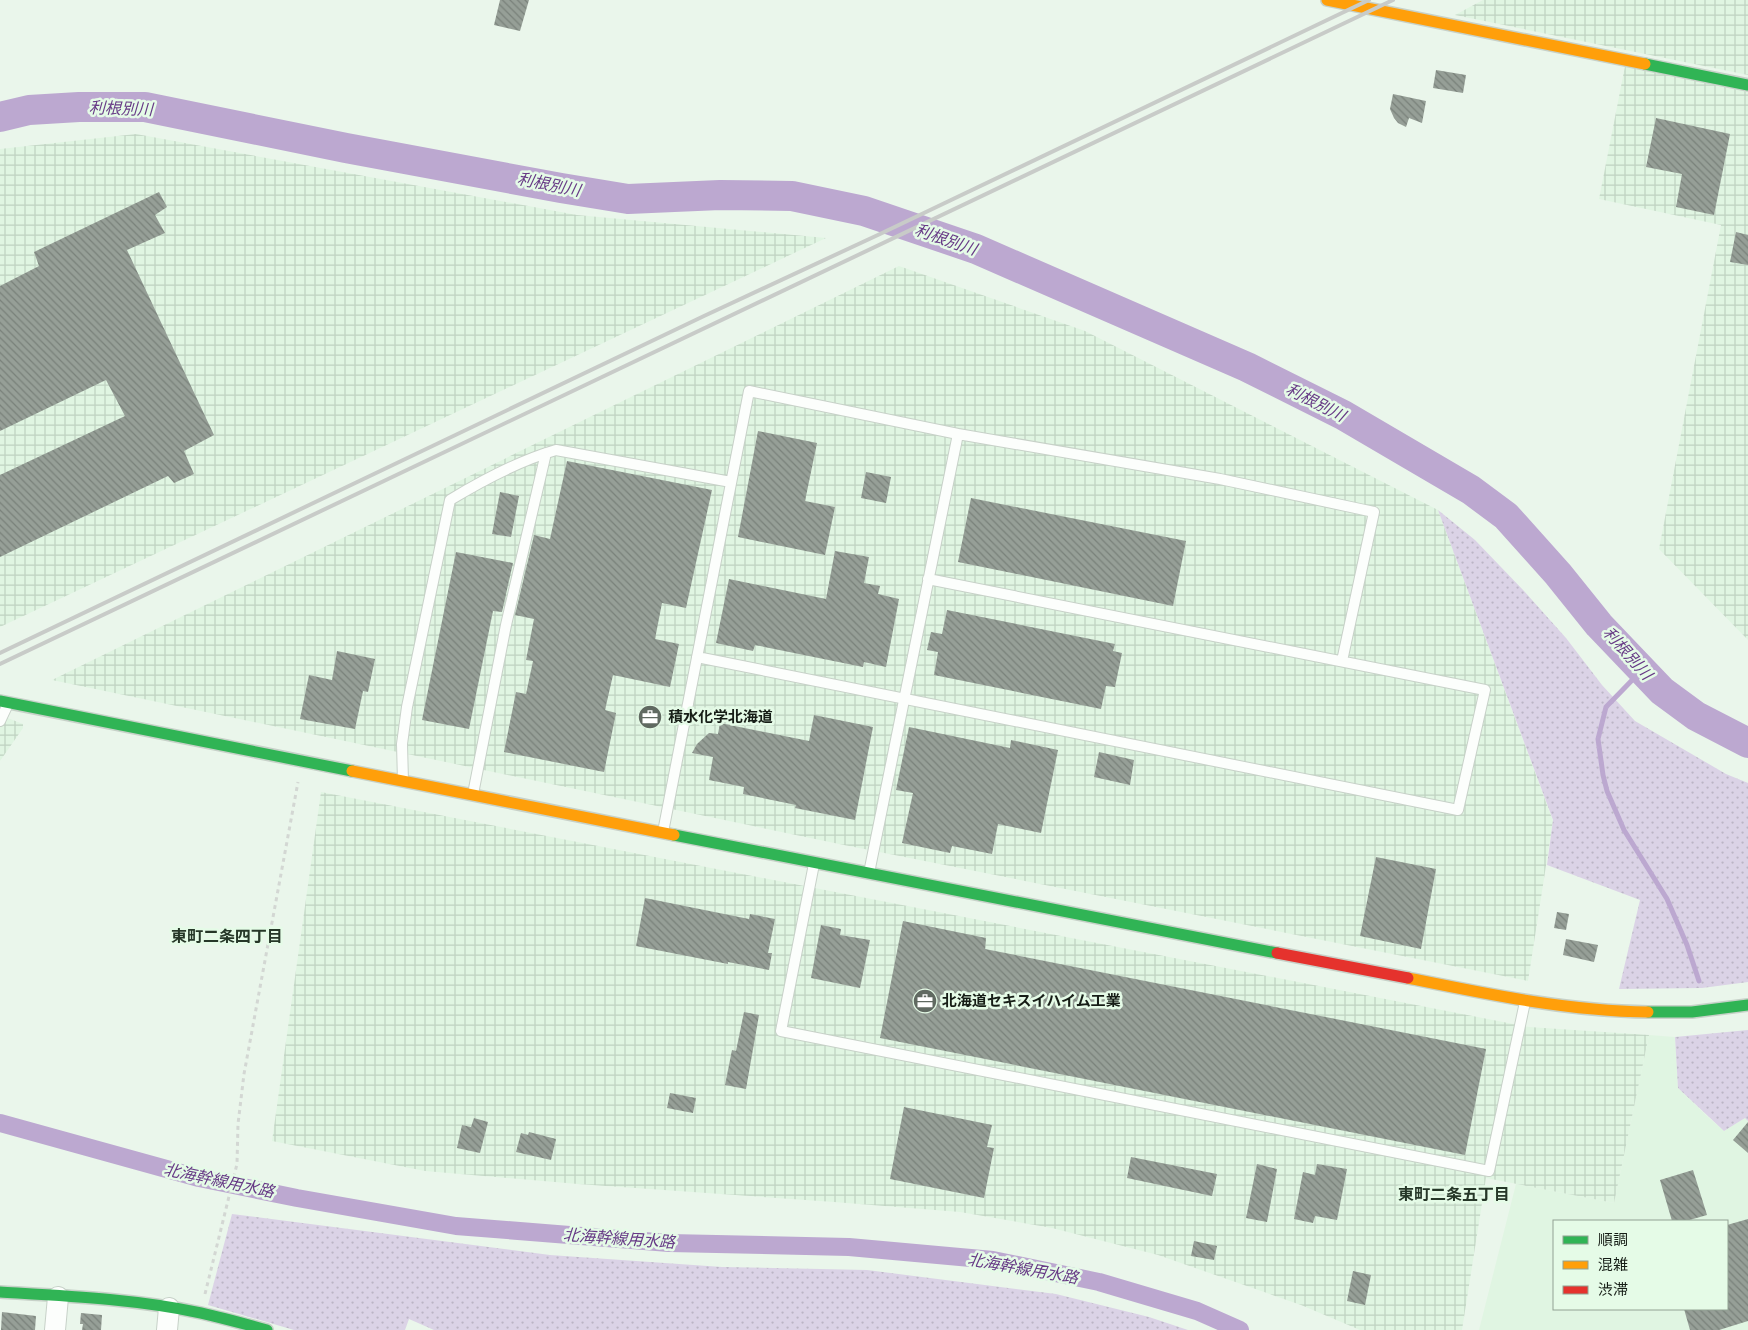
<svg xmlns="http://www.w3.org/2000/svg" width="1748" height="1330" font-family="'Noto Sans','Noto Sans JP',sans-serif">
	<defs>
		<pattern id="industrial-grid" width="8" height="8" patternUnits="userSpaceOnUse" patternTransform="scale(1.25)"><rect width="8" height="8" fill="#e0f5e2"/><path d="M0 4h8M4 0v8" fill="none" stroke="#bfd2c1"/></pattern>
		<pattern id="grass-dots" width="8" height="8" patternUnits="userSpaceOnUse" patternTransform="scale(1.25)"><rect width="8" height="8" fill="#dbd3e6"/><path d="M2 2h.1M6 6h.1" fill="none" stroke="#bbb5c5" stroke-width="1.8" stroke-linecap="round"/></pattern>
		<pattern id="building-back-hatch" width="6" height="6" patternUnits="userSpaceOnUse" patternTransform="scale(1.25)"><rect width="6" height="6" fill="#969f97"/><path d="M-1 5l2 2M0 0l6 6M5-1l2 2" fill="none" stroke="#79817a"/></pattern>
	</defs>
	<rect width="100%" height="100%" fill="#eaf6eb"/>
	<path fill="#e0f5e2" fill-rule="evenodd" d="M1649,1035L1675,1037L1678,1088L1707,1116L1724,1131L1745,1118L1748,1121V1330H1479L1516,1184L1614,1203ZM1554,1221H1727V1309H1554Z"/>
	<path fill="url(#industrial-grid)" d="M1483,0H1748V75L1455,15Z
		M1625,66L1748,92V640L1659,549L1721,225L1599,199Z
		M136,134L577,215L826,238L0,627V149Z
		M899,266L1085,331L1438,510L1553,821L1528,981L844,845L52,680Z
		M0,715L23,724V728L0,761Z
		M321,792L1529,1027L1649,1035L1614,1203L1486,1178L1462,1330H1360L1301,1305L1158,1255L1052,1228L960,1212L834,1202L578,1184L425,1171L272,1141Z"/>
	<path fill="url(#grass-dots)" d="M1438,510L1475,540L1524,591L1566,638L1602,685L1635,721L1726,774L1748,783V982L1702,988L1619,989L1640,900L1547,865L1553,820Z
		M1748,1030V1121L1745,1118L1724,1131L1678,1088L1675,1037Z
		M232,1214L550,1255L722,1267L867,1270L1056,1294L1149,1317L1188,1330H434L409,1319L405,1330H294L208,1305Z"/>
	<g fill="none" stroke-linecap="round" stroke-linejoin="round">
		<path stroke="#bca8d0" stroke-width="5" d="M1642,670L1606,707L1598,739L1603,775L1607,791L1624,830L1667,899L1687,945L1699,981"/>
		<path stroke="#bca8d0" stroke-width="18" d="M0,1123L199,1178L297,1198L456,1226L669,1243L849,1247L993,1260L1099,1282L1197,1311L1240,1330"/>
		<path stroke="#bca8d0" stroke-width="30" d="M0,117L29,110L79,107H145L346,148L561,188L628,199L720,195L792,196L864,211L976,249L1247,367L1343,415L1471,490L1506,516L1558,574L1599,625L1662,691L1696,716L1748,743"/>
	</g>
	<path fill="url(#building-back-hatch)" d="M500,0H529L520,31L494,25Z
		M1436,70L1466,75L1463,93L1433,88Z
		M1393,94L1426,101L1422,123L1409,118L1406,127L1398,123L1394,118L1390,109Z
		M1656,118L1730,134L1714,215L1676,207L1682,174L1646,167Z
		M159,192L167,207L155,215L165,233L127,250L214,435L184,451L194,474L174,483L168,476L0,557V475L125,416L106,380L0,431V286L39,266L34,252Z
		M1736,232L1748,235V265L1730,262Z
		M758,431L817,443L805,501L835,507L825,555L738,537Z
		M567,461L712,490L686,608L662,603L655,639L679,644L670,687L613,675L605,710L616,713L604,772L504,752L516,692L526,694L533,661L526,660L534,619L515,615L534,535L550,539Z
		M866,472L891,477L886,503L861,498Z
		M500,492L519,496L511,537L492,534Z
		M971,498L1186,541L1173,606L958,562Z
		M835,551L869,557L864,583L880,586L878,594L899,599L886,667L864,662L863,667L755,645L753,651L716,643L729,579L826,599Z
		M456,552L513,563L502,612L493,611L469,729L422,720Z
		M947,610L1115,644L1113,651L1122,653L1115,687L1106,686L1101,709L934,675L938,652L927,650L931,632L942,634Z
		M337,651L375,659L368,692L363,691L355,729L300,719L309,675L332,680Z
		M814,715L873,727L855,820L795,808L796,805L743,794L744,787L709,780L713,757L692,753L697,744L709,733L718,734L720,723L809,741Z
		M909,727L1010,748L1011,740L1058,750L1041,833L998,824L992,854L952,846L950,853L902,843L913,793L896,790Z
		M1099,752L1134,760L1130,785L1094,777Z
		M1376,857L1436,869L1421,949L1360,936Z
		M645,898L749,919L750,914L775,919L768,953H772L769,970L728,962V964L636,946Z
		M1557,912L1569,914L1566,930L1554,928Z
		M903,921L986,938L985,949L1486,1049L1465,1155L880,1038Z
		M821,925L841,929L840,935L870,940L860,988L811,978Z
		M1566,939L1598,945L1594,962L1563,955Z
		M744,1012L759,1015L746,1089L725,1085L732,1050L736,1051Z
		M670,1093L696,1098L693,1113L667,1108Z
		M904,1107L992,1125L987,1147L994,1148L984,1198L890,1179Z
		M474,1118L488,1122L480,1153L457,1148L462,1125L471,1127Z
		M1748,1122V1153L1733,1140Z
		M529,1132L556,1139L551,1160L516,1152L521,1133L528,1135Z
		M1131,1157L1217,1174L1212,1196L1127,1178Z
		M1257,1164L1277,1169L1267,1222L1246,1218Z
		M1317,1164L1347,1169L1337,1220L1315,1216L1313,1223L1294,1219L1303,1172L1315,1175Z
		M1693,1170L1707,1215L1686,1221H1672L1660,1180Z
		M1748,1219V1321L1719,1330H1690L1684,1309H1727V1225Z
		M1194,1241L1217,1246L1214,1260L1191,1256Z
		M1353,1271L1371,1275L1365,1305L1347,1301Z
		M2,1312L36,1316L35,1330H1Z
		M81,1313L102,1315L101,1330H82L83,1324H80Z"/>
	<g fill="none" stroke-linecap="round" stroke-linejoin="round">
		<g stroke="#c7d1c8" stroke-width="12">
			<path id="lane" d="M958,434L1220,479L1374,512L1342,661
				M697,657L1458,810L1485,690L928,579
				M0,721L8,704
				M403,781L402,744L407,707L450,500C483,480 518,461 556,450L731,482
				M473,794L506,625L546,453
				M663,832L749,391L958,434L869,873
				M814,864L781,1031L1489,1171L1525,1002"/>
		</g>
		<g stroke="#c7d1c8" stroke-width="22">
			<path id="street" d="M55,1330L58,1297
				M167,1330L169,1308"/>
		</g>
		<g stroke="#c7d1c8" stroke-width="14">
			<path id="fast" d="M1645,64L1748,85
				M0,701L352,771
				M674,835L1277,953
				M1648,1012H1692L1748,1005
				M0,1292C67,1296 135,1299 201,1313C223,1318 245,1324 267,1330"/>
		</g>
		<g stroke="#c7d1c8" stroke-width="14">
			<path id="slow" d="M1327,0L1645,64
				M352,771L674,835
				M1408,978C1487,994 1567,1011 1648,1012"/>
		</g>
		<g stroke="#c7d1c8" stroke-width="14">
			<path id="jam" d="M1277,953L1408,978"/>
		</g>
		<path stroke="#d3d7d3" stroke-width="3" stroke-dasharray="4 4" stroke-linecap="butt" d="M205,1294L237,1164L238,1124L244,1074L298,782"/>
		<use href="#lane" stroke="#fcfefc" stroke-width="10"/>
		<use href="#street" stroke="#fcfefc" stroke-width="20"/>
		<use href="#fast" stroke="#30b455" stroke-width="11"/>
		<use href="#slow" stroke="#ff9f0a" stroke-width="11"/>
		<use href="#jam" stroke="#e5322d" stroke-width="11"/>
		<path stroke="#c8cbc8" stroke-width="4" d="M0,653L704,316L880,234L1369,0
			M0,664L1393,0"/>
	</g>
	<defs>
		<g id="office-disc" transform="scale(1.25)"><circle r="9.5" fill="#606961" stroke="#e5fbe7"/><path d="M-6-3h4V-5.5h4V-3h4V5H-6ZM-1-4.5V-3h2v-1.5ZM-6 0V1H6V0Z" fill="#fff"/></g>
	</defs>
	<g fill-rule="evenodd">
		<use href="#office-disc" x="650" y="717"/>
		<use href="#office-disc" x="925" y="1001"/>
	</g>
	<g text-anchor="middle" stroke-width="5" stroke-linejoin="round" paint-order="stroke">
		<g font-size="15" font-weight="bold" fill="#161d16" stroke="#e5fbe7" text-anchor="start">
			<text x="668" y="722">積水化学北海道</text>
			<text x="942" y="1006">北海道セキスイハイム工業</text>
		</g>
		<g font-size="16" font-style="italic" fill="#673a86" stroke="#e5fbe7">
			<text transform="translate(121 108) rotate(2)" y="6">利根別川</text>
			<text transform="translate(549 184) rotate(11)" y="6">利根別川</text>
			<text transform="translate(946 239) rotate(19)" y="6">利根別川</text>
			<text transform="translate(1316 402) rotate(27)" y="6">利根別川</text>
			<text transform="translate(1628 653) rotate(48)" y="6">利根別川</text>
			<text transform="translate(219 1180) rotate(12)" y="6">北海幹線用水路</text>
			<text transform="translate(619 1238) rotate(4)" y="6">北海幹線用水路</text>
			<text transform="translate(1023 1268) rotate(10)" y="6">北海幹線用水路</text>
		</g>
		<g font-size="16" font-weight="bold" fill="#263728" stroke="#e5fbe7">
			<text x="227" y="942">東町二条四丁目</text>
			<text x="1454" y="1200">東町二条五丁目</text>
		</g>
	</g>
	<rect x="1553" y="1220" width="175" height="90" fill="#e5fbe7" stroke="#92a293"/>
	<rect x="1563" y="1236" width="25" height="8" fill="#30b455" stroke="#92a293"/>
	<text x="1598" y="1245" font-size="15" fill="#161d16">順調</text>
	<rect x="1563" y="1261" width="25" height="8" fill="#ff9f0a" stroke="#92a293"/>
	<text x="1598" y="1270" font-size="15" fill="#161d16">混雑</text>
	<rect x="1563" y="1286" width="25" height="8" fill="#e5322d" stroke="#92a293"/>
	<text x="1598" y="1295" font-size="15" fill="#161d16">渋滞</text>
</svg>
